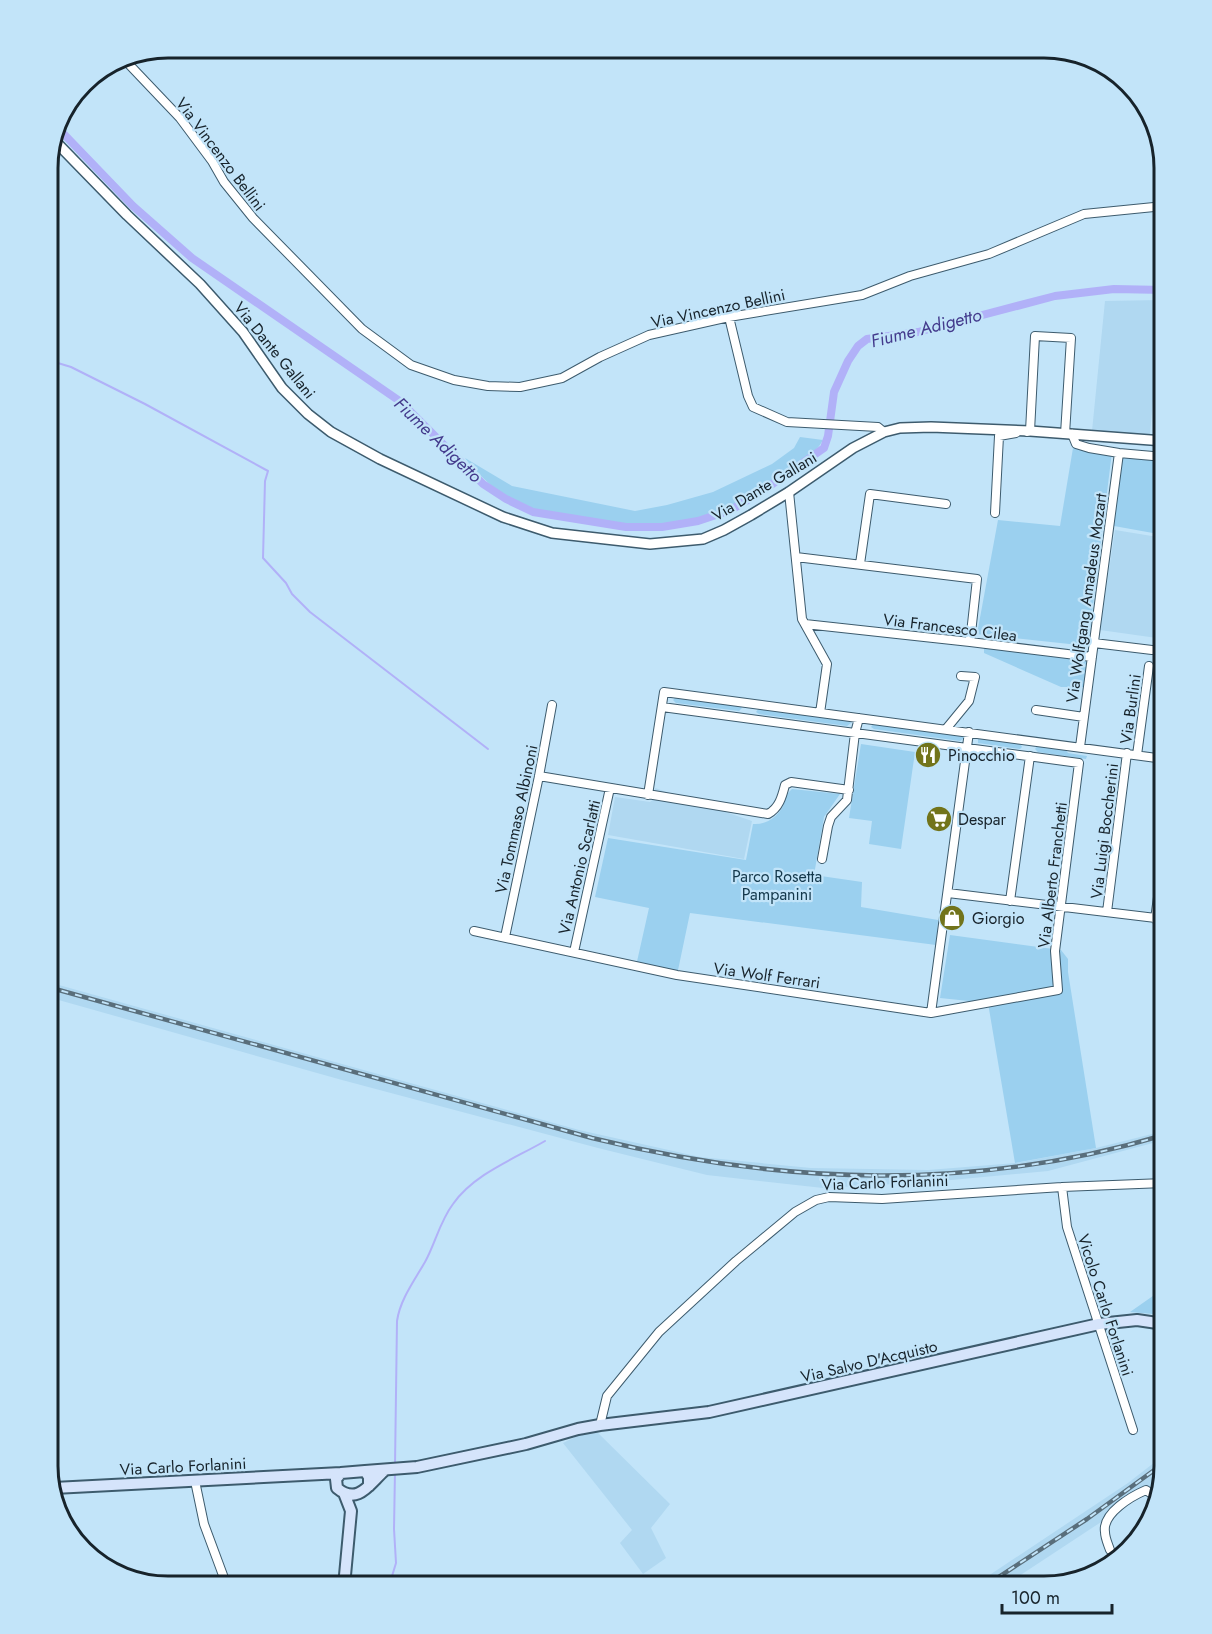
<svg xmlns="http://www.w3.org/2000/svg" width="1212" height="1634" font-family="Jost,sans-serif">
	<rect width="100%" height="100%" fill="#c2e4f9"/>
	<path fill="#b0d8f1" d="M1161,300L1150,435L1092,431L1105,301Z
		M1115,530L1164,538V639L1100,630Z
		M655,788L752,821L744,859L608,835L615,797L650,802L654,799Z
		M48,982L579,1130L700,1157L811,1168L928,1170L1016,1163L1096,1148L1164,1131V1140L1048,1171L930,1182L823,1188L707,1175L598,1148L342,1080L48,997Z
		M593,1428L670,1504L651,1528L666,1558L643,1574L620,1543L632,1530L563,1443Z
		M1164,1455V1466L1160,1480L1139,1497L1004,1586H973L1128,1483Z"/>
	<path fill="#9bd0ef" d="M800,437L823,440C816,454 798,464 786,474C755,498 707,524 667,529C641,532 543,518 519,507C506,500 474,471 465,458L512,486L635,511L667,505L713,492L772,464L794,448Z
		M1073,448L1112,452L1088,646L977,634L998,520L1060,526Z
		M1123,453L1164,457V535L1114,526Z
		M984,648L1089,660L1086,687H1061L984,653Z
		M677,696L739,705L742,708L739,711L676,703L673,700Z
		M759,708L849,720L851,723L847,726L759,714L756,712Z
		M874,723L962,735L964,738L960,741L874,729L871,727Z
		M981,737L1020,743L1022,747L1020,749L978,743V739Z
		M861,744L915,752L901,849L869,844L872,821L849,818Z
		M1038,745L1066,750L1068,753L1087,756L1086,759L1038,752L1035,749Z
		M792,789L840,794L824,817L814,875L862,882L861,907L938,920L936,945L690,913L677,975L636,966L649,908L595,897L608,838L746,860L753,824C765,825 777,818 783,806C786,799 785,795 792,789Z
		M950,935L1061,950L1068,959V972L1096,1148L1015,1163L988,1003L940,998Z
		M1160,1291L1164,1292V1315L1130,1312Z"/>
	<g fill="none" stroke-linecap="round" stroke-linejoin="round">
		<path stroke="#b1b1f8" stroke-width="2" d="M48,360L71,367L145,404L268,471L265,481L263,558L286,583L292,594L310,612L488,749
			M395,1465L397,1321C400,1300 414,1281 425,1262C435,1244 440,1221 453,1204C474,1174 514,1159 545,1141
			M389,1586L396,1563L394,1529L395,1471"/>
		<path stroke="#b1b1f8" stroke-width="8" d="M57,127L133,206L192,258L401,402L483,484L506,499L533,512L626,527H662L698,521L731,510L761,492L824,448L828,436L834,392L848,361L858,346L867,339L918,332L1055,296L1114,289L1164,290"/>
		<g stroke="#3d5b6d" stroke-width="10">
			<path id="minor" d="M122,57L180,118L212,161L224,182L253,218L362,329L411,365L454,380L488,386L520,387L562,378L600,357L649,335L729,317L862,295L910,276L989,254L1084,214L1164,206
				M729,317L748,396L753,407L787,422L878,427L884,432
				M1027,432L1030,431L1035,336L1071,338L1065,434
				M1072,434L1076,444L1089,448L1119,453L1164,457
				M789,492L802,619L827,664L820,713
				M995,513L999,436L1016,433
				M796,557L977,579L970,642
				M860,564L870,494L946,504
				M805,624L970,642L1092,657
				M1094,643L1152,650
				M1036,710L1084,717
				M946,729L969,701L975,677L961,676
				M1080,747L1119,453
				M1137,755L1149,666
				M539,776L768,814C779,808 782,797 785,785L791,782L849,790
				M648,795L664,692L1164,759
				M822,859L828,826L831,817L847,800L855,733L859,718
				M948,893L1164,919
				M1010,901L1030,756
				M1107,912L1127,753
				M1155,919L1164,854
				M474,931L677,975L931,1013L1058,990L1055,951L1079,763L662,707
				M505,937L539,776L552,705
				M574,952L610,788
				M931,1013L969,732
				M1062,1187L1067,1227L1133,1430
				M600,1425L607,1396L659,1332L736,1261L795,1212L816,1200L829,1197L882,1199L1062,1187L1164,1183
				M195,1481L204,1524L227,1586
				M1110,1550C1108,1544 1105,1538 1105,1532C1102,1513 1132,1496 1146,1490L1153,1495L1155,1499"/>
		</g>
		<g stroke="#3d5b6d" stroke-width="12">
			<path id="tertiary" d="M54,140L127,215L200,284L243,332L282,388L308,414L331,432L380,459L503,517L552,533L650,544L703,539L724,530L751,515L789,492L853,448L884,432L900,428L931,427L1030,431L1164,441"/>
		</g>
		<g stroke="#3d5b6d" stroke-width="14">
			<path id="secondary" d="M365,1471L417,1467L526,1444L578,1429L600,1425L709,1412L1099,1324L1137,1320L1164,1324
				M369,1486V1477L365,1471L341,1473L336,1479L337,1488C358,1506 370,1483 384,1471
				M54,1488L341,1473
				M344,1493L351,1511L344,1586"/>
		</g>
		<use href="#minor" stroke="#fff" stroke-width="8"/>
		<use href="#tertiary" stroke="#fff" stroke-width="9"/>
		<use href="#secondary" stroke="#d5e4fb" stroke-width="10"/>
		<g stroke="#596e7b" stroke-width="4.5">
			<path id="rail" d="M48,987L592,1138C783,1185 974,1192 1164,1135
				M985,1586L1087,1519L1164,1463"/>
		</g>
		<use href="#rail" stroke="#c2e4f9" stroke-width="2" stroke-dasharray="7" stroke-linecap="butt"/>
	</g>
	<defs>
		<g id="restaurant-disc" transform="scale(1.35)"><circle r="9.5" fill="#72741b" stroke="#c2e4f9"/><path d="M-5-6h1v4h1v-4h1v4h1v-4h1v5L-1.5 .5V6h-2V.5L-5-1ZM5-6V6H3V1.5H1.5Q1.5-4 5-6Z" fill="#fff"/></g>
		<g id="supermarket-disc" transform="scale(1.35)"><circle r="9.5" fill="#72741b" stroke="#c2e4f9"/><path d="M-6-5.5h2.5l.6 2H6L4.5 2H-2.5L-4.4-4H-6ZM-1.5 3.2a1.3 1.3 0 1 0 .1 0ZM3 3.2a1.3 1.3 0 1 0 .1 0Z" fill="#fff"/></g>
		<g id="shop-disc" transform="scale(1.35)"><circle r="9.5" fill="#72741b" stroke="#c2e4f9"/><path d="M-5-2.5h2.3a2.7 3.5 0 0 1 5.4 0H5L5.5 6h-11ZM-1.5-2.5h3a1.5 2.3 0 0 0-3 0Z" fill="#fff"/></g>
	</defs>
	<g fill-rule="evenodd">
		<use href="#restaurant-disc" x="928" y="755"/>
		<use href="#supermarket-disc" x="939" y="819"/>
		<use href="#shop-disc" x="952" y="918"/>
	</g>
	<g text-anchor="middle" stroke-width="4.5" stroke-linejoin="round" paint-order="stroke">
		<g font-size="16" fill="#17232b" stroke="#c2e4f9">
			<text transform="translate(221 154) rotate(53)" y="6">Via Vincenzo Bellini</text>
			<text transform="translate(718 308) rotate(-12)" y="6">Via Vincenzo Bellini</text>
			<text transform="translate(275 350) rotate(51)" y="6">Via Dante Gallani</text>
			<text transform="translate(764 486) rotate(-31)" y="6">Via Dante Gallani</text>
			<text transform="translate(1086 598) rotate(-82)" y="6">Via Wolfgang Amadeus Mozart</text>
			<text transform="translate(950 627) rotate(7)" y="6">Via Francesco Cilea</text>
			<text transform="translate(1130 709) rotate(-82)" y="6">Via Burlini</text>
			<text transform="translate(516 819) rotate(-78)" y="6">Via Tommaso Albinoni</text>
			<text transform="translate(1104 831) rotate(-83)" y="6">Via Luigi Boccherini</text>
			<text transform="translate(579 867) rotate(-77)" y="6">Via Antonio Scarlatti</text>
			<text transform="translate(1052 875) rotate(-83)" y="6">Via Alberto Franchetti</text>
			<text transform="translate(767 975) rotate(8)" y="6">Via Wolf Ferrari</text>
			<text transform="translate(885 1182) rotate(-2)" y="6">Via Carlo Forlanini</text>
			<text transform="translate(1106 1305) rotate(72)" y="6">Vicolo Carlo Forlanini</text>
			<text transform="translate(869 1361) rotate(-13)" y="6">Via Salvo D'Acquisto</text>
			<text transform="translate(183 1466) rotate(-3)" y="6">Via Carlo Forlanini</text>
		</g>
		<g font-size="16" fill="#17232b" stroke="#c2e4f9" text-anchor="start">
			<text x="948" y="761">Pinocchio</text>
			<text x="958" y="825">Despar</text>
			<text x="972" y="924">Giorgio</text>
		</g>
		<g font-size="16" fill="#13374a" stroke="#c2e4f9">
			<text x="777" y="882">Parco Rosetta<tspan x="777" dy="18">Pampanini</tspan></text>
		</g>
		<g font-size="18" font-style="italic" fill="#433a8c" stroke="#c2e4f9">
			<text transform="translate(926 328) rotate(-14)" y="6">Fiume Adigetto</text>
			<text transform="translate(438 440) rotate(44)" y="6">Fiume Adigetto</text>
		</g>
	</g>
	<path d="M0 0H1212V1634H0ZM168 58H1044A110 110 0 0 1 1154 168V1466A110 110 0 0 1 1044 1576H168A110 110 0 0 1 58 1466V168A110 110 0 0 1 168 58Z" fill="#c2e4f9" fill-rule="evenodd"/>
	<path fill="none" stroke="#17232b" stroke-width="3" d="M168 58H1044A110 110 0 0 1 1154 168V1466A110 110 0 0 1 1044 1576H168A110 110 0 0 1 58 1466V168A110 110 0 0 1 168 58Z"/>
	<path d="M1002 1604v9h110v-9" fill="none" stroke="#17232b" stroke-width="3"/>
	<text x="1011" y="1604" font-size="18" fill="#17232b" stroke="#c2e4f9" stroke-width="4.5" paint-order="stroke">100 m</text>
</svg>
